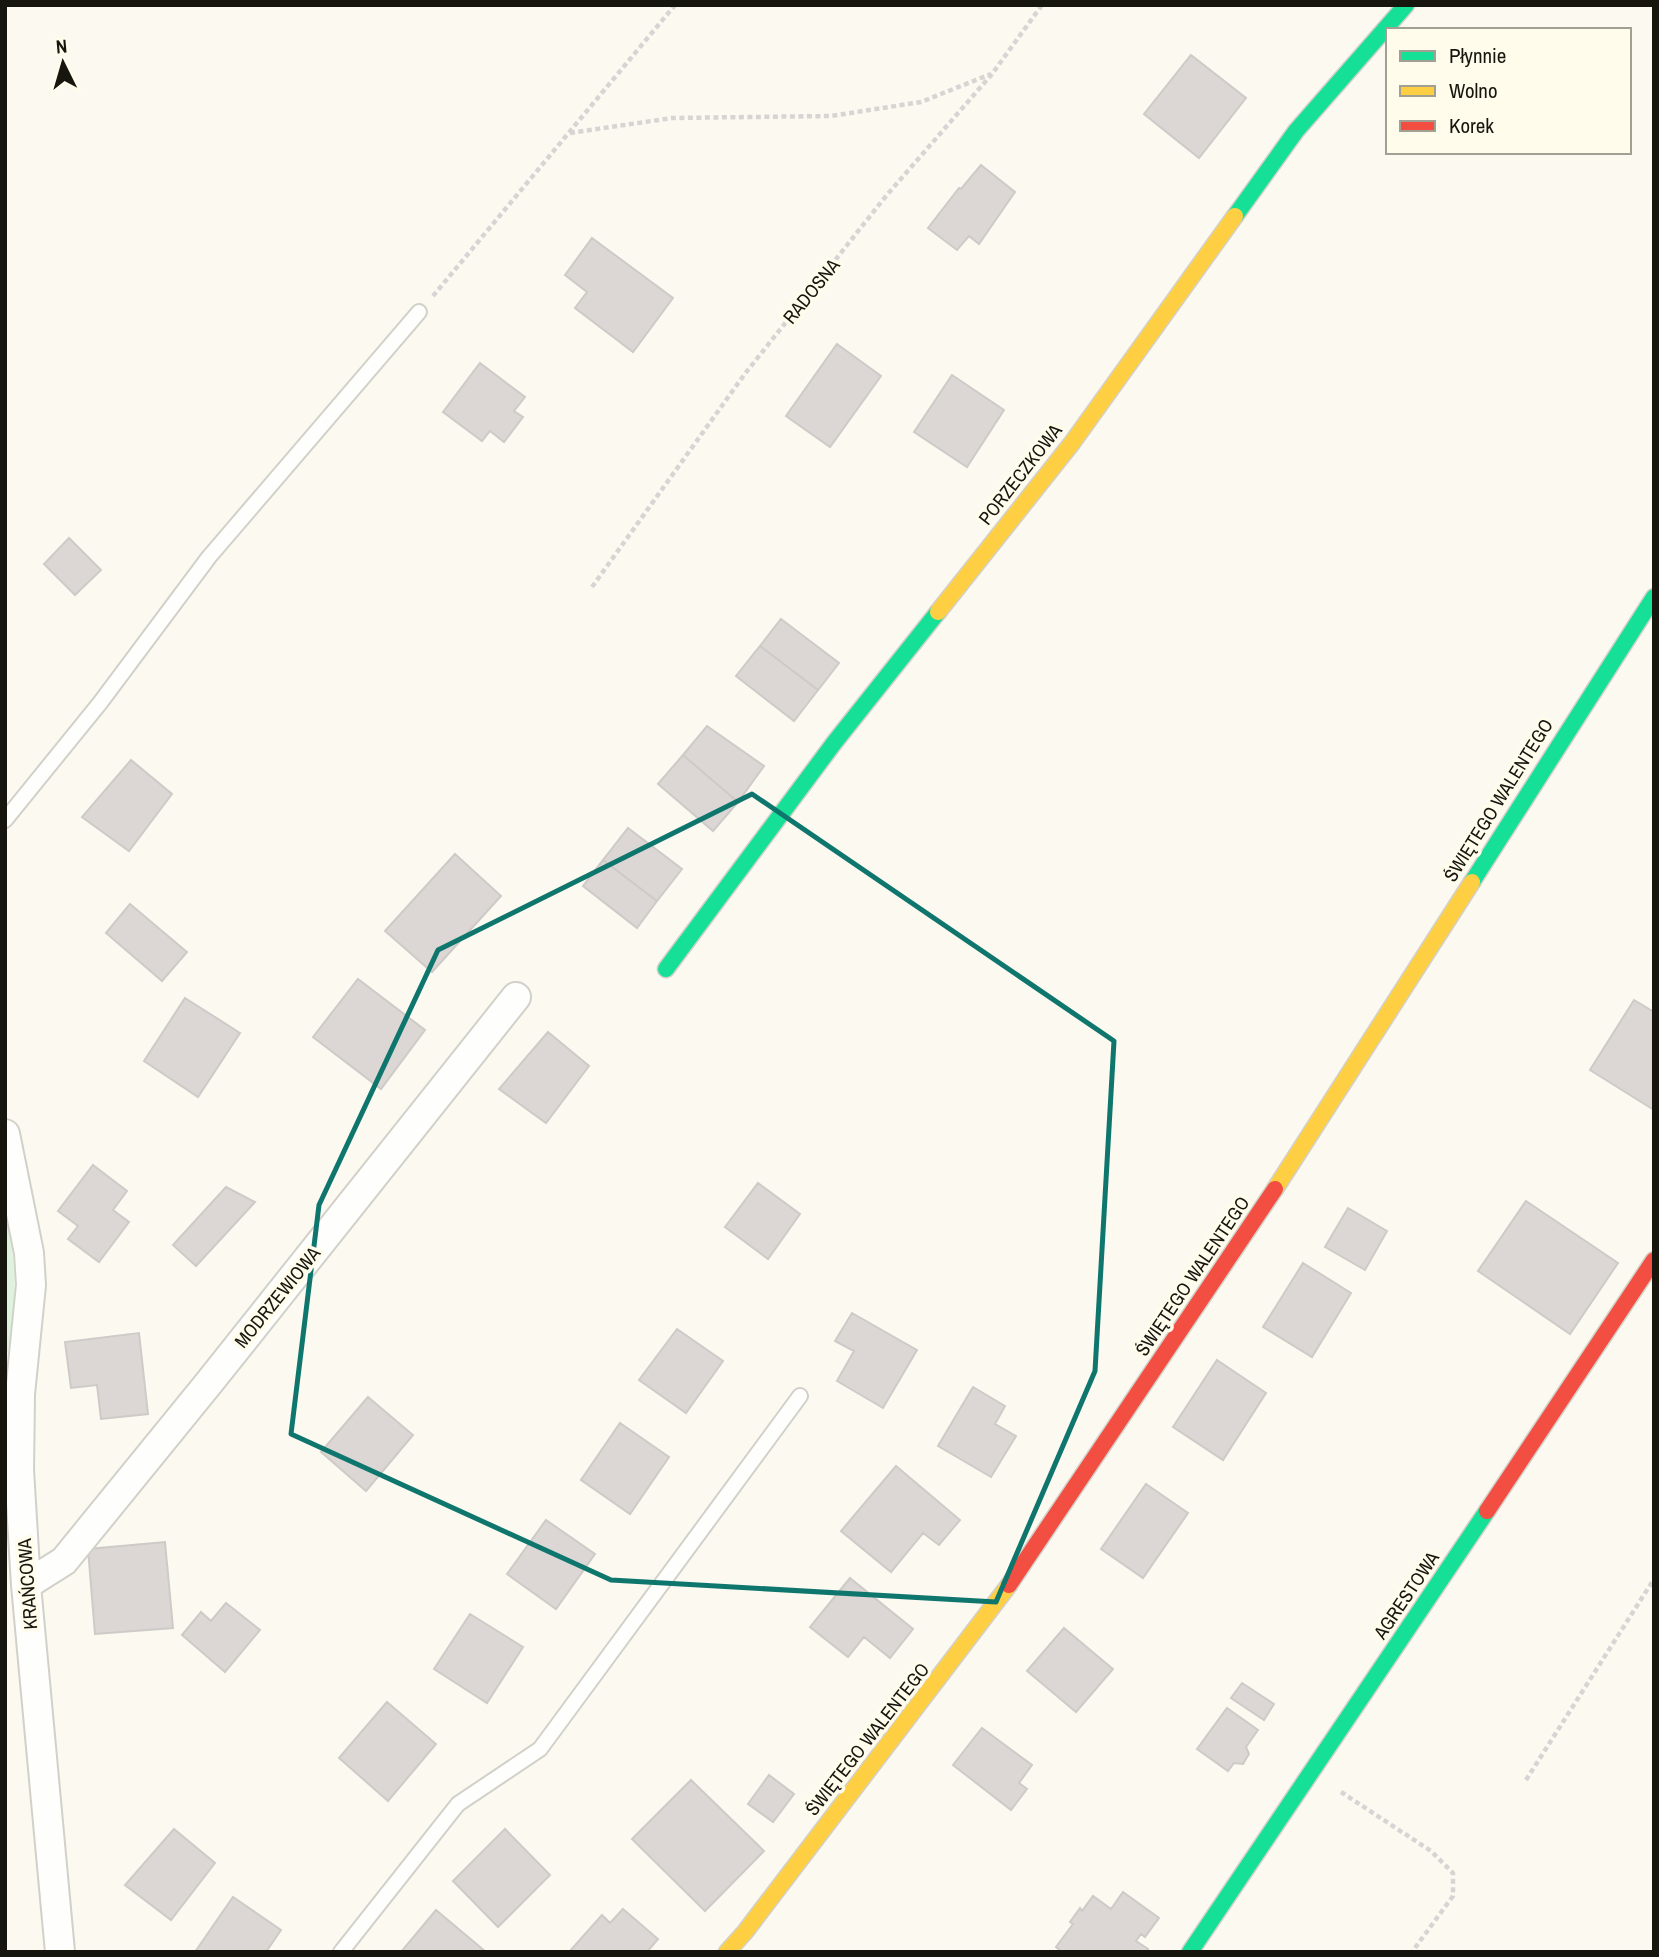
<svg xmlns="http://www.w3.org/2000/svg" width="1659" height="1957" font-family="'Archivo Narrow',sans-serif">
	<rect width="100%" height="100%" fill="#fbf9f0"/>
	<path fill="#ddf3de" d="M5,1206C15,1257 19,1303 7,1354H5Z"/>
	<path fill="#dcd7d5" stroke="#cecac7" stroke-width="2" d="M1191,55L1246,98L1199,158L1144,114Z
		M981,165L1015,192L979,244L969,236L957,250L928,228L959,188L961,189Z
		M592,238L673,298L633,352L575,308L587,292L565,275Z
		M837,344L881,376L830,447L786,416Z
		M480,363L525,397L514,411L523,417L504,442L490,431L482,441L443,412Z
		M952,375L1004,410L967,467L914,432Z
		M69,538L101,570L75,595L44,564Z
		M781,619L839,663L818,690L760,646Z
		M760,646L818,690L794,721L736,676Z
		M707,726L764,766L738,802L683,755Z
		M683,755L738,802L713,831L658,784Z
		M131,760L172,794L129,851L82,817Z
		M628,828L682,869L657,901L603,860Z
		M455,854L501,896L432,972L385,931Z
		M603,860L657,901L637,928L583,886Z
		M130,904L187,952L162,981L106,933Z
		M358,979L425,1030L381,1089L313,1037Z
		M185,998L240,1033L198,1097L144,1061Z
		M1634,1000L1654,1012V1110L1590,1070Z
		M548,1032L589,1066L546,1123L499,1089Z
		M93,1165L127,1191L113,1210L129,1222L99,1262L68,1239L78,1226L58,1211Z
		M758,1183L800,1214L768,1259L725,1227Z
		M226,1187L255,1202L196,1266L173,1245Z
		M1526,1201L1618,1263L1570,1334L1478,1271Z
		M1348,1208L1387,1231L1365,1270L1325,1247Z
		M1303,1263L1351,1293L1312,1357L1263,1327Z
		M852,1313L917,1350L883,1408L837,1381L854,1351L835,1341Z
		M677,1329L723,1361L686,1413L639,1380Z
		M139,1333L148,1414L101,1419L97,1385L71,1388L65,1342Z
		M1217,1360L1266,1393L1223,1460L1173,1427Z
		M973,1387L1005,1406L995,1424L1016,1436L991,1477L938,1446Z
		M368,1397L413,1435L366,1491L321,1452Z
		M620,1423L669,1457L630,1514L581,1480Z
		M896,1466L960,1520L939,1545L923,1533L891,1572L841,1531Z
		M1146,1484L1188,1513L1143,1578L1101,1549Z
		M546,1520L595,1554L556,1609L507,1574Z
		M165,1542L173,1628L95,1634L88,1549Z
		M850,1578L913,1629L890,1658L864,1637L848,1657L810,1627Z
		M226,1603L260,1630L225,1672L182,1635L201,1612L211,1621Z
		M470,1614L523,1647L487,1703L434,1669Z
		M1064,1628L1113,1669L1076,1712L1027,1671Z
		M1242,1683L1274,1704L1264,1720L1231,1698Z
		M387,1702L436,1744L388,1801L339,1758Z
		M1227,1708L1258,1730L1246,1747L1249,1754L1243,1764L1234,1763L1228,1771L1197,1749Z
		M982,1728L1032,1765L1019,1783L1027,1789L1011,1810L953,1765Z
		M769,1775L794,1794L773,1822L748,1804Z
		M691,1780L764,1851L705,1911L632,1839Z
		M174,1829L215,1863L171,1920L125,1885Z
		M505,1829L550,1875L498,1927L453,1881Z
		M1123,1892L1159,1918L1145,1937L1141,1934L1136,1941L1148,1949L1146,1952H1062L1056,1947L1073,1924L1070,1922L1080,1908L1082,1911L1093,1896L1111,1909Z
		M233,1897L281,1930L266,1952H195Z
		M623,1909L658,1939L647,1952H569L602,1915L610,1923Z
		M436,1910L486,1952H401Z"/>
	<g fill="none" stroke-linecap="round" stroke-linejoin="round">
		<g stroke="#d2d1c9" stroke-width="18">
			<path id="lane" d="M5,820L100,703L209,557L419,312
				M341,1952L458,1804L540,1749L800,1396"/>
		</g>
		<g stroke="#d2d1c9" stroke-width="32">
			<path id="street" d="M5,1134L29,1253L31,1285L20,1394L19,1470L26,1585L60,1952
				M26,1585L64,1561L208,1384L516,997"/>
		</g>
		<g stroke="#d2d1c9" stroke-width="19">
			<path id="fast" d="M1235,216L1296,131L1406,5
				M1472,882L1654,597
				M666,969L834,743L938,612
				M1190,1952L1487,1511"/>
		</g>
		<g stroke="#d2d1c9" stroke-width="19">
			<path id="slow" d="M938,612L1072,443L1235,216
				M1275,1189L1472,882
				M727,1952L745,1932L1009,1585"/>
		</g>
		<g stroke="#d2d1c9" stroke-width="19">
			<path id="jam" d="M1487,1511L1654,1260
				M1009,1585L1275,1189"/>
		</g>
		<path stroke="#d6d5d3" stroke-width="4.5" stroke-dasharray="5 3.5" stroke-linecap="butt" d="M570,133L672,118L831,116L921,102L991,74
			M433,296L675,5
			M592,587L744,375L886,196L992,74L1042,5
			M1526,1780L1654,1579
			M1341,1792L1431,1851L1453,1873V1896L1412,1952"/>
		<use href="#lane" stroke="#fefefd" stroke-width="14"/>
		<use href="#street" stroke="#fefefd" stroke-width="28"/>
		<use href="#fast" stroke="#16e098" stroke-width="16"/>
		<use href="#slow" stroke="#ffcf43" stroke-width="16"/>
		<use href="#jam" stroke="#f24e42" stroke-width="16"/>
	</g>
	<path fill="none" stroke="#0f766e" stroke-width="5" stroke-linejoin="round" d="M752,794L1114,1041L1095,1371L996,1602L611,1580L291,1434L319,1205L438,950Z"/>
	<g text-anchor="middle" stroke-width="7" stroke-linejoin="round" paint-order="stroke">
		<g font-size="19" fill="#16150e" stroke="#fffcec">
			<text transform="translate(811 291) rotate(-51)" y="7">RADOSNA</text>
			<text transform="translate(1020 474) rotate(-52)" y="7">PORZECZKOWA</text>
			<text transform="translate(1498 800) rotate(-58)" y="7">ŚWIĘTEGO WALENTEGO</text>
			<text transform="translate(1192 1276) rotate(-56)" y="7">ŚWIĘTEGO WALENTEGO</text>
			<text transform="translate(277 1297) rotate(-51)" y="7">MODRZEWIOWA</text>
			<text transform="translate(27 1584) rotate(-94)" y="7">KRAŃCOWA</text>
			<text transform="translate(1406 1595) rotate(-56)" y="7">AGRESTOWA</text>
			<text transform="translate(867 1739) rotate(-52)" y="7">ŚWIĘTEGO WALENTEGO</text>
		</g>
	</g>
	<rect width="1659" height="1957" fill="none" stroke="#16150e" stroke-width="14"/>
	<rect x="1386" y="28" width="245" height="126" fill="#fffcec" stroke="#a2a093" stroke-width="2"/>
	<rect x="1400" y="51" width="35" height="10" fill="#16e098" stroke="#a2a093" stroke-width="2"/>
	<text x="1449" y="63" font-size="21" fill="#16150e">Płynnie</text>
	<rect x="1400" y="86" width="35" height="10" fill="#ffcf43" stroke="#a2a093" stroke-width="2"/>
	<text x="1449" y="98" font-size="21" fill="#16150e">Wolno</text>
	<rect x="1400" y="121" width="35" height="10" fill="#f24e42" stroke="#a2a093" stroke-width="2"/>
	<text x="1449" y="133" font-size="21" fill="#16150e">Korek</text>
	<g transform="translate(63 63) rotate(355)" stroke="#fffcec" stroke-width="5" paint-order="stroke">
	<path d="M0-5L12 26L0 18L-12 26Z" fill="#16150e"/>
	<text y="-10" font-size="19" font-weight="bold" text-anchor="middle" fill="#16150e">N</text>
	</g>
</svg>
